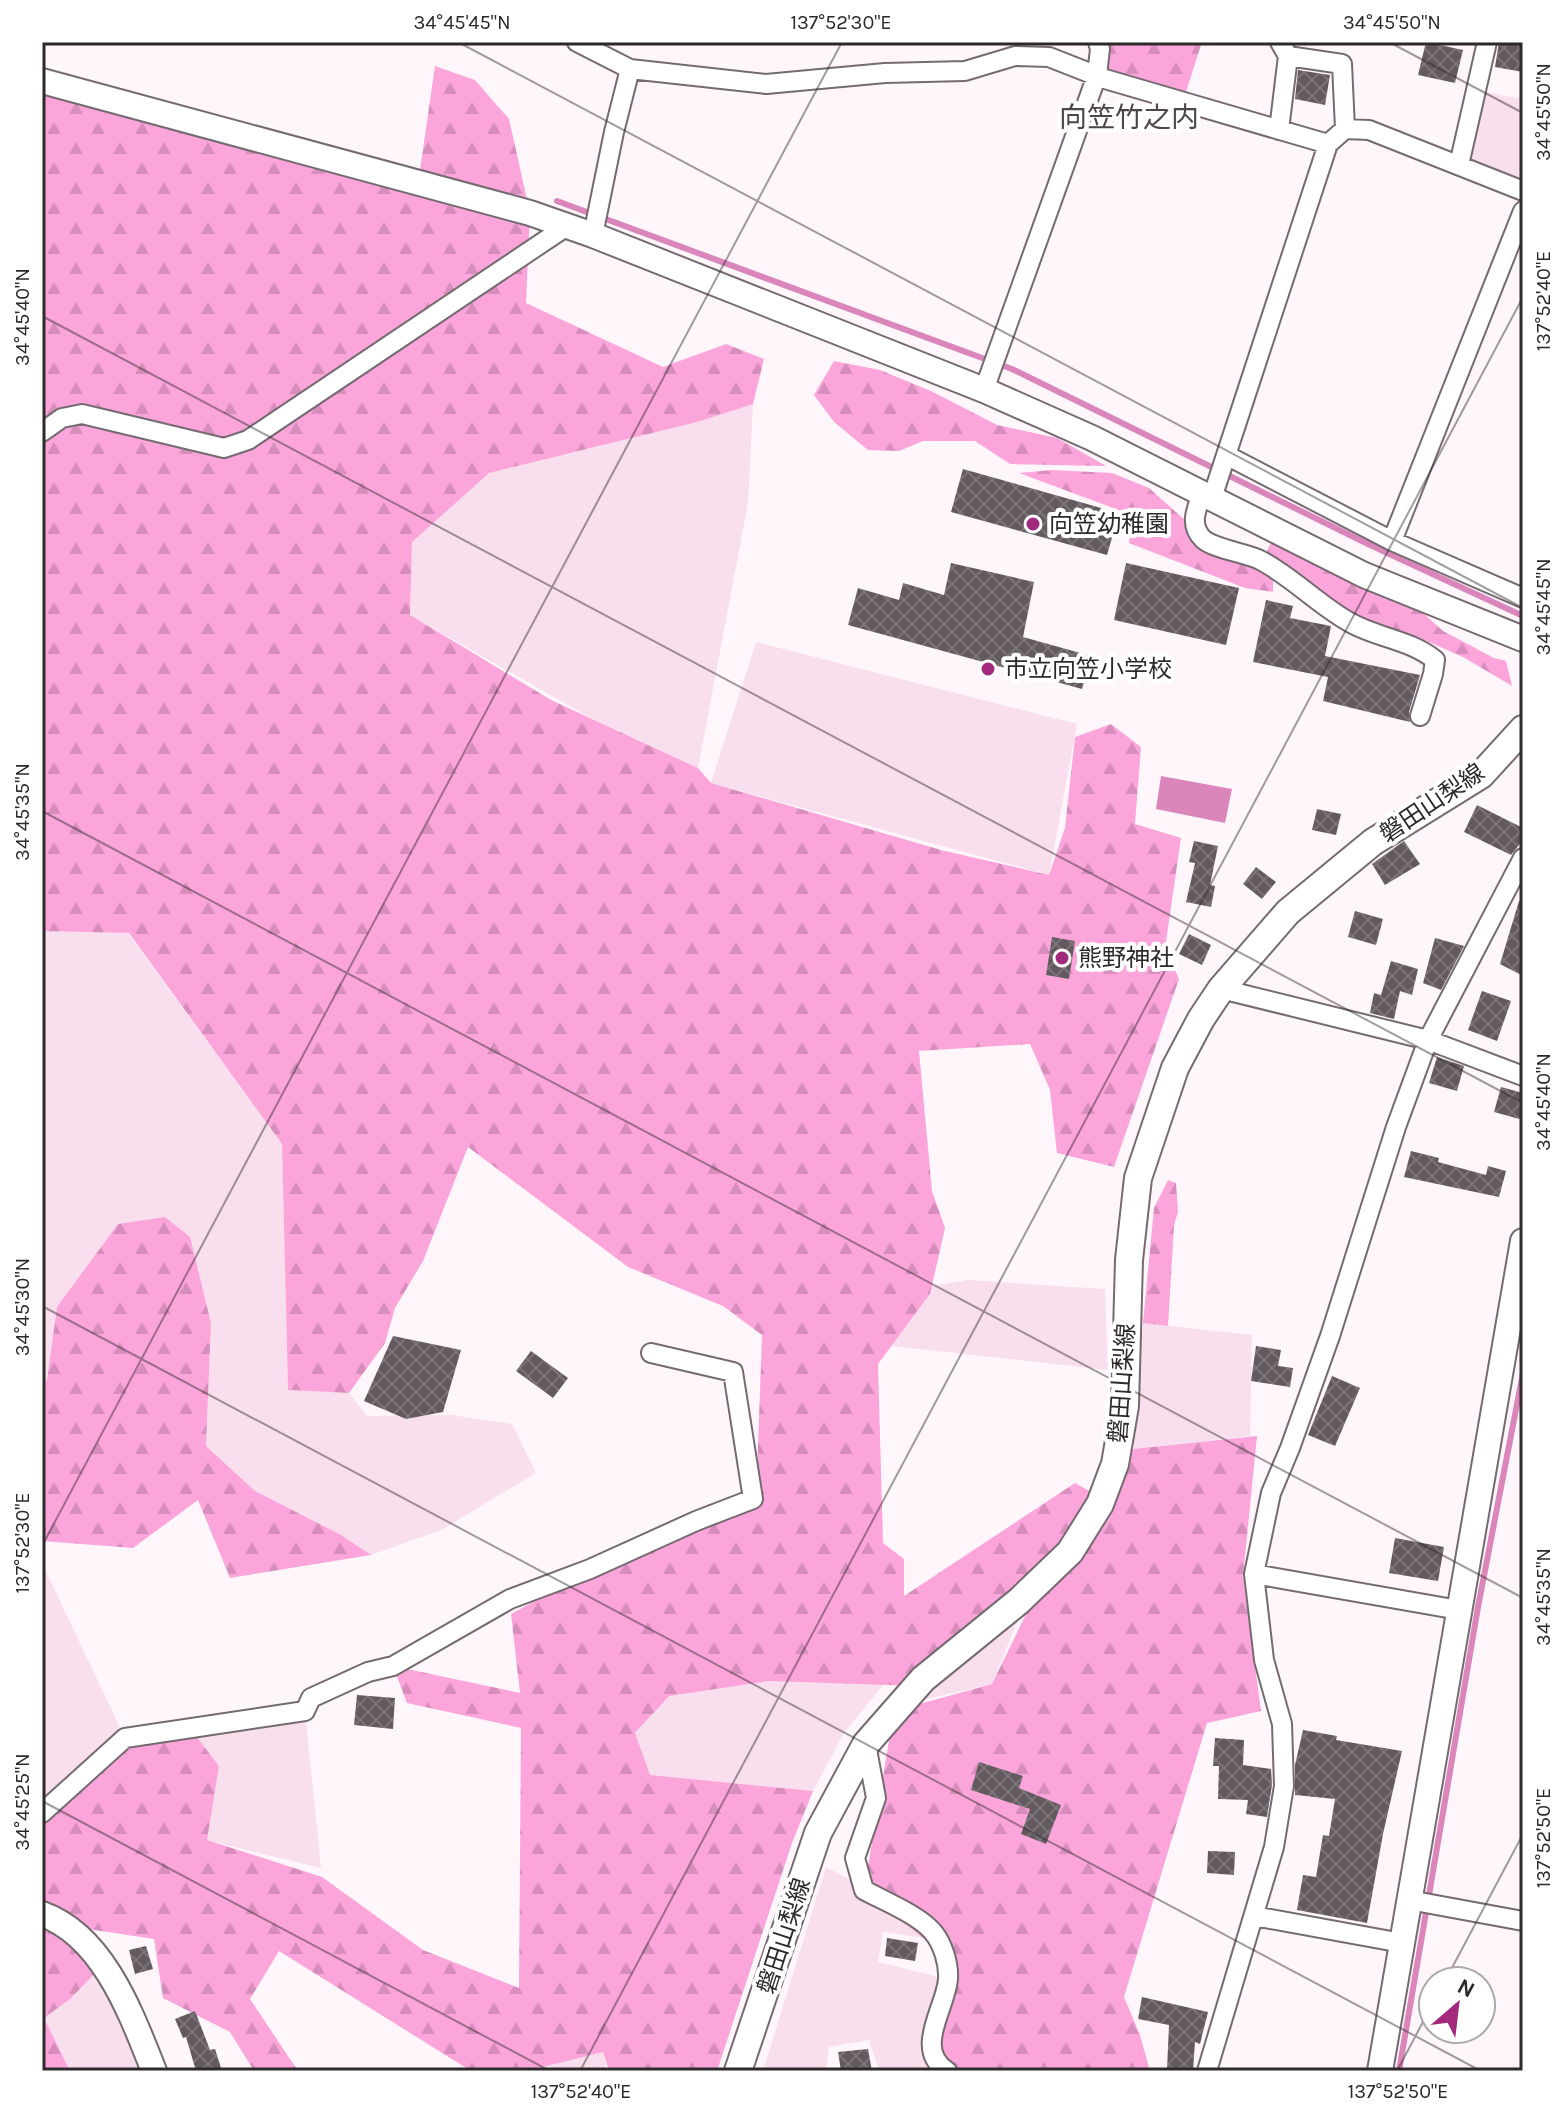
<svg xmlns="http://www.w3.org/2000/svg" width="1565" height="2113" font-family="Karla,'Noto Sans JP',sans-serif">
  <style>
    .green { fill: #f9deed }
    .forest { fill: url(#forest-firs) }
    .water { fill: #da86ba }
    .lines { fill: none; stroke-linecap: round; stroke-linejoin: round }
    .stream { stroke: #da86ba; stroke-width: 6 }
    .building { fill: url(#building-cross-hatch) }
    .minor-casing { stroke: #746b70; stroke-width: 22 }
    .tertiary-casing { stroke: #746b70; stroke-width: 28 }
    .secondary-casing { stroke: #746b70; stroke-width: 30 }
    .minor { stroke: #fff; stroke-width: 18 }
    .tertiary { stroke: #fff; stroke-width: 24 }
    .secondary { stroke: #fff; stroke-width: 26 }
    .ticks { fill: none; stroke: #2d292b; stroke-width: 2; stroke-opacity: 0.45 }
    .poi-dot { fill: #a3297f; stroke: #fff; stroke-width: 3 }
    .labels { text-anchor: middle; stroke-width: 8; stroke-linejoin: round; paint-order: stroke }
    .poi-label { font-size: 24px; fill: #2d292b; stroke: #fff; text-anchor: start }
    .street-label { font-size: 24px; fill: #2d292b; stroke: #fff }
    .quarter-label { font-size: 28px; fill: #4d454a; stroke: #fff }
    .neatline { fill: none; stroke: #2d292b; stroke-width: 3 }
    .ticks-label { font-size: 20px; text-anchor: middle; fill: #2d292b }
  </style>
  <defs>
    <pattern id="forest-firs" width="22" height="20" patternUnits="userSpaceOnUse" patternTransform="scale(2)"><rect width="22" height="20" fill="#fca5db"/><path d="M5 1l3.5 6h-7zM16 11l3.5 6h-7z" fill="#d88ebc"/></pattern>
    <pattern id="building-cross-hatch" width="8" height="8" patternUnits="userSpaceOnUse" patternTransform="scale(2)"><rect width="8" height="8" fill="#635a5f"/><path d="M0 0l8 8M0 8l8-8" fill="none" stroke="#7a7377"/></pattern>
  </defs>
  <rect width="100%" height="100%" fill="#fff6fb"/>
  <path class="green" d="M1476,90L1517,98L1523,94V181L1461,157Z
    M753,404L748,503L698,768L589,717L410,615L412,542L470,474L589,449Z
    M756,642L1077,724L1049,875L711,783Z
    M42,931L128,933L282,1144L288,1390L349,1393L367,1416L451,1415L512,1424L536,1473L441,1530L371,1555L255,1491L206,1446L211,1323L57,1307L47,1380L42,1384Z
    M968,1280L1105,1289L1108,1370L891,1346L930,1295L932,1286Z
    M1143,1323L1252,1335L1250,1436L1133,1449Z
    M42,1563L125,1738L42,1798Z
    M1030,1591L992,1684L900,1705Z
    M769,1681L884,1684L844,1733L813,1791L649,1775L635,1734L672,1690Z
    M305,1711L321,1868L206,1840L219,1766L190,1728Z
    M826,1867L863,1887L923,1938L883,1932L878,1962L942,1978L938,2071H879L869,2040L829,2047L826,2071H763Z
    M103,1965L154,2071H70L44,2018Z
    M603,2052L607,2071H509Z"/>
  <path class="forest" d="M1089,42H1202L1183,101L1098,67Z
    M435,66L475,80L509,119L530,213L526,303L663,367L726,344L764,359L753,404L697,422L489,473L412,542L410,615L551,700L698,768L711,783L941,850L1049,875L1065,828L1075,737L1111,724L1141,747L1135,824L1181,838L1165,948L1179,979L1114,1167L1057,1153L1050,1090L1030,1044L919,1051L932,1191L945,1228L930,1294L878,1364L883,1543L904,1559V1596L1075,1483L1100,1497L1133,1449L1257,1436L1243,1576L1261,1711L1207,1723L1124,1997L1140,2035L1150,2071H950L932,2044L945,1956L864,1890L894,1711L992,1684L1043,1579L917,1686L769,1681L669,1696L635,1733L650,1775L813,1791L792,1843L717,2071H609L603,2052L526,2071H471L279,1951L250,1999L298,2071H254L230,2032L163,1998L154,1939L88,1929L42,1914V1799L109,1752L190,1728L219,1766L207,1840L322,1877L423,1950L519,1988L521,1728L407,1703L393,1666L520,1693L511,1614L606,1562L753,1500L757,1474L762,1335L723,1306L628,1267L468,1147L423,1261L395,1308L385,1343L349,1393L288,1390L282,1144L129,933L42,931V81L418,184Z
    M834,361L880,370L933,392L997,425L1057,438L1106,466L1010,464L975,441H923L899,451L868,450L834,422L814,395Z
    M1052,470L1112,473L1149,488L1224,555L1273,577V592L1245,588L1129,543L1132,515L1019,473Z
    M1273,538L1394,587L1443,631L1494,658L1506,661L1512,686L1463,657L1420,638L1375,623L1325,599L1267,551Z
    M1168,1180L1176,1183L1178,1212L1174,1225L1168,1326L1143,1323L1154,1208Z
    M165,1217L190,1237L211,1323L206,1446L255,1491L341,1535L371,1555L230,1578L198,1500L133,1548L42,1541V1384L47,1380L57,1307L118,1224Z
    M42,1917L103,1965L70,1999L44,2018L70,2071H42Z"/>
  <path class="water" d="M1161,776L1232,789L1225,823L1156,809Z"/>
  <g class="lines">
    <path class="stream" d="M557,201L1012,369L1368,544L1523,616
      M1399,2071L1478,1607L1523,1373"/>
  </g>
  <path class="building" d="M1426,42L1463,50L1455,83L1418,75Z
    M1499,42H1523V72L1495,67Z
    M1298,70L1330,75L1325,105L1295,99Z
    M963,469L1119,513L1107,555L951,512Z
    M951,563L1034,582L1023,637L1091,656L1082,689L848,625L858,588L899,600L903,583L944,595Z
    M1126,563L1239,588L1226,645L1114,620Z
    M1266,600L1293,606L1290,618L1331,626L1325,656L1420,675L1409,712L1410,722L1323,701L1328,677L1253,662Z
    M1477,805L1523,828V840L1511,855L1464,832Z
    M1317,809L1341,814L1336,835L1312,830Z
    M1194,841L1218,846L1210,885L1215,886L1211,907L1186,902L1195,863L1189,862Z
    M1404,841L1420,864L1385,885L1372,864Z
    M1256,867L1276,882L1262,899L1243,884Z
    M1519,901L1523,902V976L1500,964Z
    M1355,911L1383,919L1376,945L1348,937Z
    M1189,934L1211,945L1202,965L1179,954Z
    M1052,937L1075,941L1069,979L1046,975Z
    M1435,938L1464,946L1441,990L1423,983Z
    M1391,961L1418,969L1412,995L1400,991L1394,1019L1370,1013L1374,993L1381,995Z
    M1482,991L1511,1001L1497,1041L1468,1030Z
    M1437,1057L1464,1066L1457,1091L1429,1083Z
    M1501,1087L1523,1093V1120L1494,1112Z
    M1411,1151L1439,1158L1438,1162L1486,1175L1488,1166L1506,1171L1499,1197L1404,1177Z
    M393,1336L461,1350L443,1412L406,1419L364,1401Z
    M1256,1346L1281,1350L1278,1366L1293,1368L1290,1387L1251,1381Z
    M531,1351L568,1378L553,1398L516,1371Z
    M1332,1376L1360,1388L1335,1446L1308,1435Z
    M1395,1538L1444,1547L1438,1581L1389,1573Z
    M357,1695L395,1698L393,1729L354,1725Z
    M1303,1730L1337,1736L1336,1740L1402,1751L1383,1834L1367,1923L1297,1910L1303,1875L1316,1877L1323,1835L1329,1836L1335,1799L1295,1795V1765Z
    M1215,1738L1244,1740L1243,1765L1271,1769L1272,1785L1267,1817L1246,1814L1248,1800L1218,1799L1219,1766H1213Z
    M979,1762L1023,1776L1019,1788L1061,1805L1046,1844L1021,1834L1030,1809L971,1790Z
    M1208,1851L1235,1852L1234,1875L1207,1873Z
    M887,1938L918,1943L915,1961L885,1956Z
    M146,1946L153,1969L135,1974L129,1950Z
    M1142,1997L1208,2012L1200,2044L1195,2042L1193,2071L1167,2070L1169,2025L1138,2019Z
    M195,2011L210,2050L215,2049L222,2071H196L186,2037L183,2038L175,2019Z
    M868,2049L872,2071H841L838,2052Z"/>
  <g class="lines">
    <defs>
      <path id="minor" d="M577,42L630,69L766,84L885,73L965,71L1015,56L1049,57L1105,79L1328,144
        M1288,56L1342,64L1345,129
        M1279,130L1288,56L1280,42
        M1459,165L1487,42
        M593,235L614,132L630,69
        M984,390L1097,75L1100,49L1098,42
        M42,432L62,418L82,414L224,448L248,440L567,226
        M1226,455L1392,541L1523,598
        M1202,494C1196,510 1189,525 1203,539C1214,549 1246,553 1260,560C1293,577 1318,605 1351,623C1378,638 1411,640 1435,660L1433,674L1420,716
        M1212,498L1328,144L1345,129L1369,130L1523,191
        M1392,541L1523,211
        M1221,989L1428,1040L1523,1076
        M1254,1574L1459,1610
        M866,1744L876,1798L855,1858L864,1890C884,1901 919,1915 933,1932C943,1944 949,1964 948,1979C946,2008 913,2049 947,2071
        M42,1813L125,1738L305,1711L311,1698L368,1672L393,1666L510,1599L590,1569L696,1521L753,1499L733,1372L651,1353
        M1409,1900L1523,1921
        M1254,1916L1402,1943
        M1207,2071L1274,1847L1284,1786L1282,1724L1264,1660L1254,1574L1271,1493L1290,1448L1330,1336L1396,1127L1428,1040L1523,858"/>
      <path id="tertiary" d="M42,81L530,213L593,235L984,390L1092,438L1364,575L1523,639
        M42,1914C104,1936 132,2016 154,2071
        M1380,2071L1523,1241"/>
      <path id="secondary" d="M738,2071L818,1833L866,1744L923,1679L1019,1601L1070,1552L1100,1504L1115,1464L1125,1406L1129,1260L1138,1178L1175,1068L1201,1019L1221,989L1288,912L1373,842L1481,775L1523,729"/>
    </defs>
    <use href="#minor" class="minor-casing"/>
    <use href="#tertiary" class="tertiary-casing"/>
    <use href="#secondary" class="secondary-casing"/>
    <use href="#minor" class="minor"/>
    <use href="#tertiary" class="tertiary"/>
    <use href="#secondary" class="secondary"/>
  </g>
  <path class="ticks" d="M458,42L1523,608M1389,42L1523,113M42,316L1523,1103M42,811L1523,1598M42,1306L1481,2071M42,1546L842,42M42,1801L550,2071M1445,1981L1523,1834M580,2071L1523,297M1397,2071L1433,2003"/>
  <g class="poi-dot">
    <circle cx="1033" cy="524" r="8"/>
    <circle cx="988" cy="669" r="8"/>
    <circle cx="1062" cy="958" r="8"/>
  </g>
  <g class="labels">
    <g class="poi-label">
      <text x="1049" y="532">向笠幼稚園</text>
      <text x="1004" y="677">市立向笠小学校</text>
      <text x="1078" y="966">熊野神社</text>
    </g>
    <g class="street-label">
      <text transform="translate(1432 803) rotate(-34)" y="8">磐田山梨線</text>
      <text transform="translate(1122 1383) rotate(-86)" y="8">磐田山梨線</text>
      <text transform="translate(784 1936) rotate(-72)" y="8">磐田山梨線</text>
    </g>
    <g class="quarter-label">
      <text x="1129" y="127">向笠竹之内</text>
    </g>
  </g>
  <rect width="1565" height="2113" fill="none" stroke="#ffffff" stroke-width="88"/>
  <g transform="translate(1457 2005) rotate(28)"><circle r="38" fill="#ffffff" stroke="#aba9aa" stroke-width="2"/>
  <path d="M0-6L14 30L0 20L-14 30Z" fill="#a3297f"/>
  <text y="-12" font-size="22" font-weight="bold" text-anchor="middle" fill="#2d292b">N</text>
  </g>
  <rect x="44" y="44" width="1477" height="2025" class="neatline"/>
  <g class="ticks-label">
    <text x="462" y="29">34°45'45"N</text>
    <text x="841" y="29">137°52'30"E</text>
    <text x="1392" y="29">34°45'50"N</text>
    <text transform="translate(1543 112) rotate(-90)" y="7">34°45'50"N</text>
    <text transform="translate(1543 301) rotate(-90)" y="7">137°52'40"E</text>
    <text transform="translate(22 317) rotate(-90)" y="7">34°45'40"N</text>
    <text transform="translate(1543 607) rotate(-90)" y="7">34°45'45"N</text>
    <text transform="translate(22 812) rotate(-90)" y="7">34°45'35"N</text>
    <text transform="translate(1543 1102) rotate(-90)" y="7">34°45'40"N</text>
    <text transform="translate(22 1307) rotate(-90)" y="7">34°45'30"N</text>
    <text transform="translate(22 1543) rotate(-90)" y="7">137°52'30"E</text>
    <text transform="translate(1543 1597) rotate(-90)" y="7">34°45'35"N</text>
    <text transform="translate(22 1802) rotate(-90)" y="7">34°45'25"N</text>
    <text transform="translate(1543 1838) rotate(-90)" y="7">137°52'50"E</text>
    <text x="581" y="2098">137°52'40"E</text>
    <text x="1398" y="2098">137°52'50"E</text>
  </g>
</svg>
